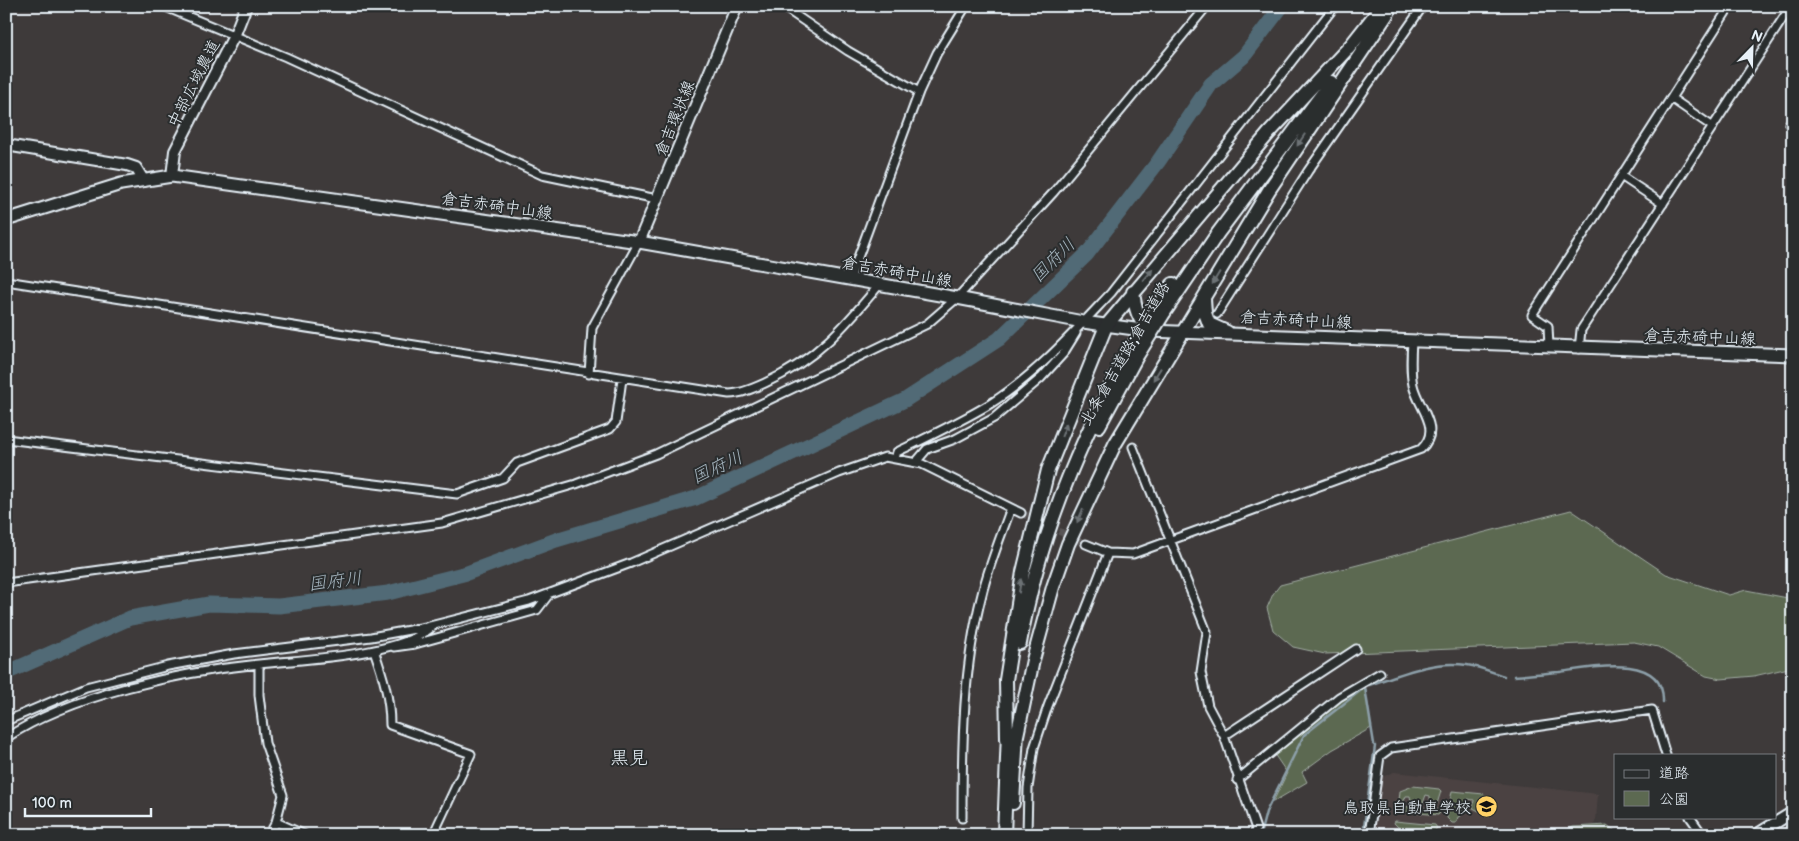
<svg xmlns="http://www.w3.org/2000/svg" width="1799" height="841" font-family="'Balsamiq Sans','Klee One',sans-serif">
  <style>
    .built { fill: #4c4343 }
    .green { fill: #5c6951; stroke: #a2ada4 }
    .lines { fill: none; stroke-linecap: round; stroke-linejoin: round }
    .stream { stroke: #8da0aa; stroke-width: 2.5 }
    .river { stroke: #516a76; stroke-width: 15 }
    .street-tunnel { stroke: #585556; stroke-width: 7; stroke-dasharray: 7 3.5; stroke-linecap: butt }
    .street-casing { stroke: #e8f1f8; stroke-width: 11 }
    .secondary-casing { stroke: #e8f1f8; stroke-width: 14 }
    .primary-casing { stroke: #e8f1f8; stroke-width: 15 }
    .highway-casing { stroke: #e8f1f8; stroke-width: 16 }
    .street { stroke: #2a2d2e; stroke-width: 7 }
    .secondary { stroke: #2a2d2e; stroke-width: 10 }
    .primary { stroke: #2a2d2e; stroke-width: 11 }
    .highway { stroke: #2a2d2e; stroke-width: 12 }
    .highway-bridge-casing { stroke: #e8f1f8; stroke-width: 16; stroke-linecap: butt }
    .highway-bridge { stroke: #2a2d2e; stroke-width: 12 }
    .oneway { fill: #6c7275 }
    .labels { text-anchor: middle; stroke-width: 4; stroke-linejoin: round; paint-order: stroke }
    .street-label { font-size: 16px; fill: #e8f1f8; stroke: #2a2d2e }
    .poi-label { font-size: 16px; fill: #e8f1f8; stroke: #2a2d2e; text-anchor: end }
    .water-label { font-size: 18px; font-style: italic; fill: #a4b4be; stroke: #2a2d2e }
    .quarter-label { font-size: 19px; fill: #e8f1f8; stroke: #2a2d2e }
  </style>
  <rect width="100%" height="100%" fill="#3e3a3a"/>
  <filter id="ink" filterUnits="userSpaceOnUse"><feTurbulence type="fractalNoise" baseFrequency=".02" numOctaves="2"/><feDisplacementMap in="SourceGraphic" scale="10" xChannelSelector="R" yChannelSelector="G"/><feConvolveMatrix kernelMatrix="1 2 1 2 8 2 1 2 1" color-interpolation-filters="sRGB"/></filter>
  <g filter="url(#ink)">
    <path class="built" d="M1394,772L1598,794L1596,819L1594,825L1572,826L1556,835H1373L1379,781L1382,777Z"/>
    <path class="green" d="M1571,510L1666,574L1729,595L1746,590L1793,599V667L1754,676L1721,679L1706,676L1658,647L1634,642L1325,654L1293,647L1273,630L1267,608L1273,594L1280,585Z
      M1365,683L1371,728L1332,750L1302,772L1307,782L1273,802L1287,773L1274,754L1322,713Z
      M1413,786L1439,789L1441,791L1437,804L1430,803V796L1426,795L1423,803L1411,801L1410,796H1406L1404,801H1399L1400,791Z
      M1452,791L1484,794L1492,801L1491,809L1479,811L1473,808L1474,800L1468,799L1460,817H1458L1456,823H1452L1447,818Z
      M1397,806L1436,809L1440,813L1438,815L1399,811L1397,810Z
      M1395,821L1435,825L1437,828L1434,832L1399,828L1394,823Z
      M1607,825L1621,835H1558L1573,827Z"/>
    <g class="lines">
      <path class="stream" d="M1514,676C1529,675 1544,673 1560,672C1589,668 1665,651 1663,702
        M1369,685C1401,674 1433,660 1467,665C1480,667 1492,672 1504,676
        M1365,688L1374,744
        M1364,827L1375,746
        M1260,835L1266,812L1304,735L1365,687"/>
      <path class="river" d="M6,673L130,618L209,604L279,606L388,593L467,573L556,540L696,498L905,400L999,339L1087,254L1158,162L1211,84L1244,56L1282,6"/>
      <path class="street-tunnel" d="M1021,513L1086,544"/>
      <defs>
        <path id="street" d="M163,6L286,57L542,175L657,199
          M782,6L848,51L919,92
          M1671,98L1713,127
          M1793,118L1789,124L1793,127
          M1621,176L1663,204
          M850,279L919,92L937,53L966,6
          M6,281L729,394C741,394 754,388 765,383C816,360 845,326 880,284
          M1217,314L1308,171L1423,6
          M1549,347L1548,326L1532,315L1730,6
          M1579,349L1581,330L1791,6
          M589,374L592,328L639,242
          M6,439L457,494L503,478L517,463L610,429L616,422L622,379
          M1133,447L1207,632L1201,672L1208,706L1224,736L1256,829L1254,835
          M895,458L897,452C928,437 960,422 990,404C1036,375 1074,332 1111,293L1335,6
          M916,462L927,449L955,439L994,418L1041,378L1063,354L1076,333
          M1086,544L1108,553L1133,554L1421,449C1443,428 1418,408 1413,385C1410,371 1411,356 1412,341
          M6,583L442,523L576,484L656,454L927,324L957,298L1053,193L1207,6
          M394,647L415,644L537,610L550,593
          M378,650H374C383,676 390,698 390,725L471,754L433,835
          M259,664V695L265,743L283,795L276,822L269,835
          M6,721L86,687L168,666L234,654L371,637L426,627L529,601L631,563L839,473L885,457L922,464L1021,513
          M1224,736L1356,649
          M6,738C72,694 181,672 259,664C303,659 396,656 431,628
          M1237,780L1339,697L1380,673
          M1690,817L1703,835
          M962,818C962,743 963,667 982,594C989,565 1001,536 1011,508
          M276,822L305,835
          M1027,835L1028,788L1034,748L1048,706L1108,553
          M1369,835L1380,756L1391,748L1652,710L1666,755"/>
        <path id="secondary" d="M6,145L127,165L136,168L144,181
          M172,176L175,151L235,34L246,6
          M639,242L737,6
          M1756,835L1793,812"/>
        <path id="primary" d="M6,220L121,184L172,176L639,242L957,298L1083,322L1149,331L1793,355"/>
        <path id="highway" d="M1348,49L1382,6
          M1133,292C1135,308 1138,319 1149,331
          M1204,299L1205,313L1209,324L1227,332
          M1156,309L1173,284
          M1164,313L1218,233L1331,82
          M1099,426L1137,356
          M1020,643C1038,540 1078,443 1129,352
          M1007,739L1006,680L1023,572L1048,470L1106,326L1269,133L1353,43
          M1016,740L1033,660L1053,587L1068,544L1115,444L1269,190L1388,13
          M1013,803L1017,733
          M1004,835L1008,732"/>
      </defs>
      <use href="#street" class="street-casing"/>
      <use href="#secondary" class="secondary-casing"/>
      <use href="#primary" class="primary-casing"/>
      <use href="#highway" class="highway-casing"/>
      <use href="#street" class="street"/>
      <use href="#secondary" class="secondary"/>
      <use href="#primary" class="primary"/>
      <use href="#highway" class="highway"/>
      <defs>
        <path id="highway-bridge" d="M1129,352L1156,309
          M1137,356L1164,313"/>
      </defs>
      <use href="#highway-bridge" class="highway-bridge-casing"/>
      <use href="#highway-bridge" class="highway-bridge"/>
    </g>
    <defs><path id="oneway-solid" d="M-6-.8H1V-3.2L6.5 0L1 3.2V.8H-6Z" transform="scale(1.25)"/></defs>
    <g class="oneway">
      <use href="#oneway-solid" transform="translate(1301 140) rotate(123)"/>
      <use href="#oneway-solid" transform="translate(1148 275) rotate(-50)"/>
      <use href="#oneway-solid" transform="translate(1216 278) rotate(121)"/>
      <use href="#oneway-solid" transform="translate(1157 374) rotate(122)"/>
      <use href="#oneway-solid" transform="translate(1064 430) rotate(-69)"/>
      <use href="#oneway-solid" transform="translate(1080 516) rotate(114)"/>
      <use href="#oneway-solid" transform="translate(1020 586) rotate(-81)"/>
    </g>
  </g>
  <defs>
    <symbol id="school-disc" viewBox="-11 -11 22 22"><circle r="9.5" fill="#ffd166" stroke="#2a2d2e"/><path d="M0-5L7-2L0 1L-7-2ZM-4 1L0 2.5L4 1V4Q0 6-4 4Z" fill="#111"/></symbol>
  </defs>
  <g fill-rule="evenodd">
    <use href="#school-disc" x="1474" y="794" width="25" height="25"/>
  </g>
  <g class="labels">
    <g class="street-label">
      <text transform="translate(193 83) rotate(-63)" y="6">中部広域農道</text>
      <text transform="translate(674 118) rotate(-68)" y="6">倉吉環状線</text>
      <text transform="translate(497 205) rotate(8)" y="6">倉吉赤碕中山線</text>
      <text transform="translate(897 271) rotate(10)" y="6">倉吉赤碕中山線</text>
      <text transform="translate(1296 319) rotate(3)" y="6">倉吉赤碕中山線</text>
      <text transform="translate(1700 336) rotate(2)" y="6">倉吉赤碕中山線</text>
      <text transform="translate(1124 353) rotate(-60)" y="6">北条倉吉道路;倉吉道路</text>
    </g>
    <g class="poi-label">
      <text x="1471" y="813">鳥取県自動車学校</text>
    </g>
    <g class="water-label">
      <text transform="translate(1053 260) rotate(-45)" y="6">国府川</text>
      <text transform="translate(717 467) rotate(-25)" y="6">国府川</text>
      <text transform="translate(335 581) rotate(-7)" y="6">国府川</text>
    </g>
    <g class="quarter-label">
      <text x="629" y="764">黒見</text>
    </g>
  </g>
  <rect width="1799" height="841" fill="none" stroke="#2a2d2e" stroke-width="25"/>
  <rect x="12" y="12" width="1774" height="816" fill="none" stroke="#e8f1f8" stroke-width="2" filter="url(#ink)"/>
  <rect x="1614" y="754" width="162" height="65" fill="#2a2d2e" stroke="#767b7f"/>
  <rect x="1624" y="770" width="25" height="8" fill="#2a2d2e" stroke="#767b7f"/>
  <text x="1659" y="778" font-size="15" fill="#e8f1f8">道路</text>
  <rect x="1624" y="791" width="25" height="15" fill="#5c6951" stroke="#767b7f"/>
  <text x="1659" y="804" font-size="15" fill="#e8f1f8">公園</text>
  <g transform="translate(1752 48) rotate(23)" stroke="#2a2d2e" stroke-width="4" paint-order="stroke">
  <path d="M0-4L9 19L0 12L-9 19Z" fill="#e8f1f8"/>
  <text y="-8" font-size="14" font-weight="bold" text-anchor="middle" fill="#e8f1f8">N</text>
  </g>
  <path d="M25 808v8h126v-8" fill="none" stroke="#e8f1f8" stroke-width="2.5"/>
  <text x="32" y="808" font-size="15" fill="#e8f1f8" stroke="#2a2d2e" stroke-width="4" paint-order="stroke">100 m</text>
</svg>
